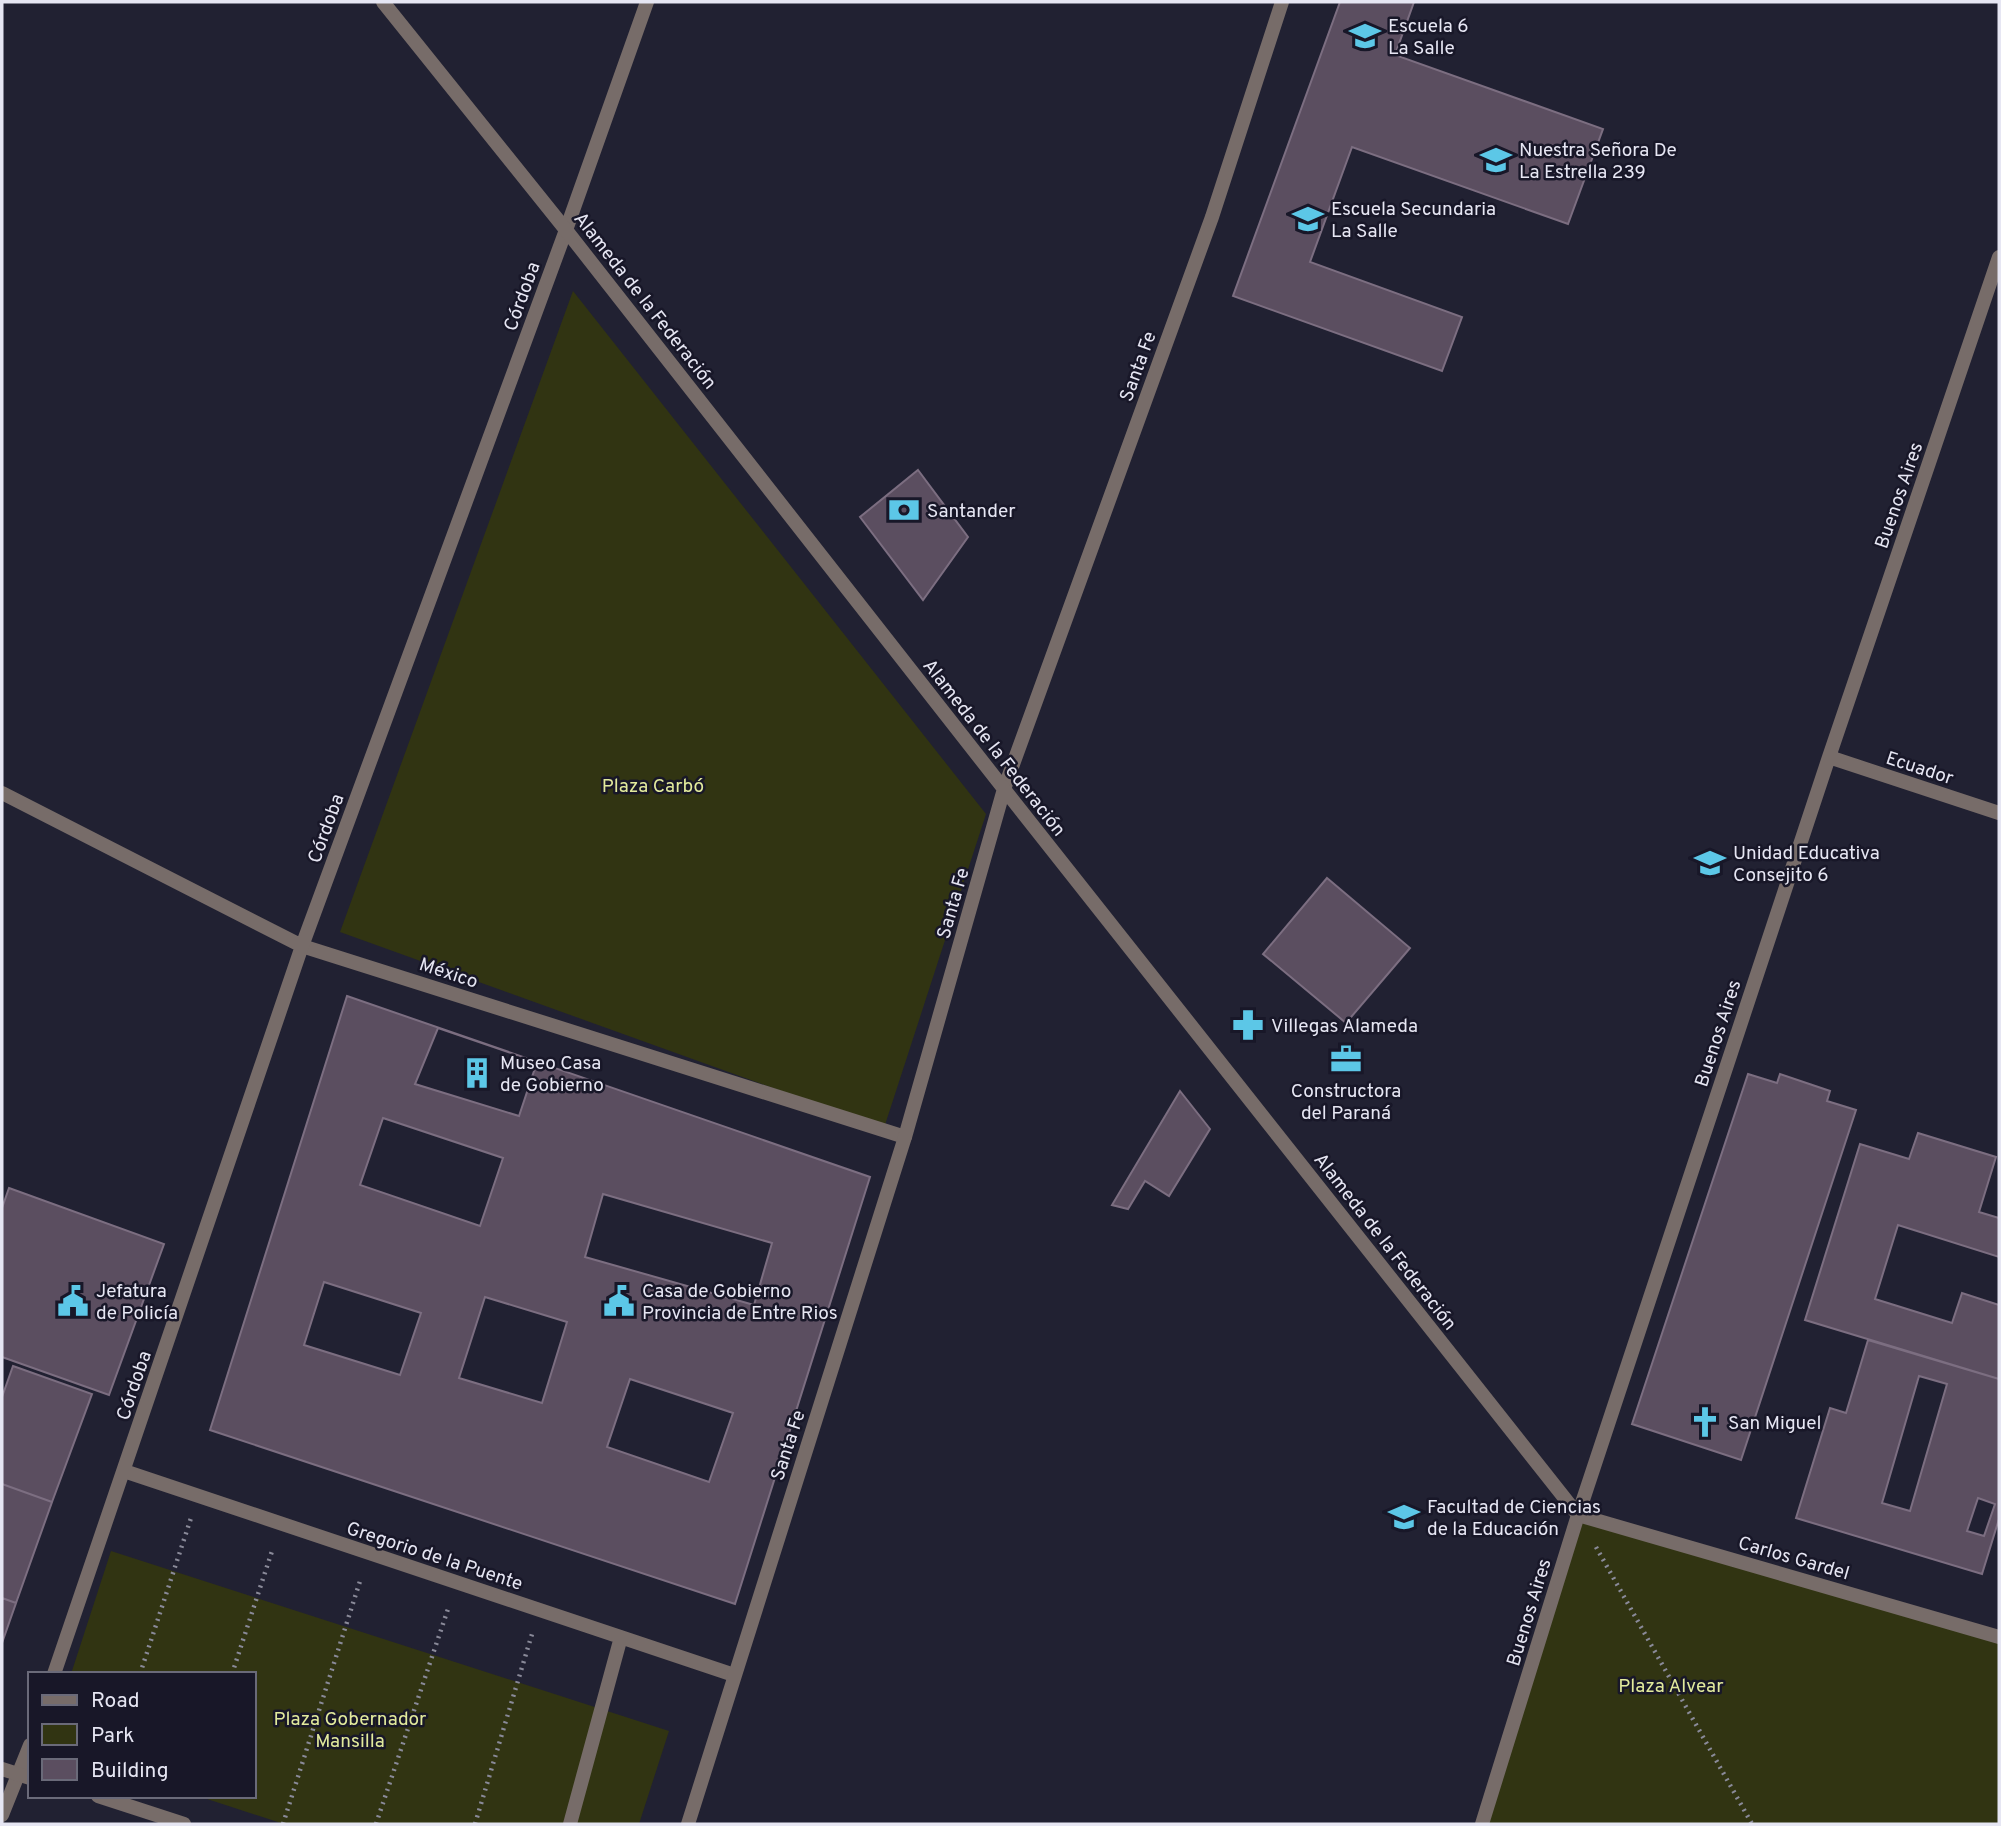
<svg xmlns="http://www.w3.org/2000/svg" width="2001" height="1826" font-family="Overpass,sans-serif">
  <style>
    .green { fill: #313412 }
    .building { fill: #5b4e60; stroke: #7c6e81; stroke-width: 2; fill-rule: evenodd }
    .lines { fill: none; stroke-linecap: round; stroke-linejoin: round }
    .path { stroke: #8a8a99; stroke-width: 4.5; stroke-dasharray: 2 5; stroke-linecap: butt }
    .pedestrian { stroke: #776c69; stroke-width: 14 }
    .minor { stroke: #776c69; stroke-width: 14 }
    .tertiary { stroke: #776c69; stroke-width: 14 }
    .labels { text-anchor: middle; stroke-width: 5; stroke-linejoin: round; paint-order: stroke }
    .poi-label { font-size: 19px; fill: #e6e6f3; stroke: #181728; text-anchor: start }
    .street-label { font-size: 19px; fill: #e6e6f3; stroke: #181728 }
    .park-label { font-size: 19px; fill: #e2ea9c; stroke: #181728 }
  </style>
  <rect width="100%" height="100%" fill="#212132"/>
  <path class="green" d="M573,291L986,814L884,1128L340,932Z
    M1578,1515L1999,1637V1824H1482Z
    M111,1551L669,1731L639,1824H284L198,1796H254V1674H71Z"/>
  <path class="building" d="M1340,2H1414L1395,55L1603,129L1568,224L1352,147L1310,262L1462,317L1442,371L1233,296Z
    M918,470L968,537L923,600L860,517Z
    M1327,878L1410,948L1346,1023L1263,954Z
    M347,996L870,1177L735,1604L210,1430ZM383,1118L503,1158L480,1226L360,1185ZM603,1194L772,1243L754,1305L585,1257ZM324,1282L421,1313L400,1375L304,1345ZM485,1297L567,1322L542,1403L459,1378ZM630,1379L733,1413L709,1482L607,1447Z
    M438,1028L537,1062L519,1116L415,1084Z
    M1748,1074L1777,1083L1780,1074L1830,1091L1827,1101L1856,1110L1741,1460L1632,1424Z
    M1180,1091L1210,1129L1169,1196L1145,1181L1128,1209L1112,1205Z
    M1918,1133L1996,1157L1979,1212L1999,1218V1257L1898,1225L1875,1299L1952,1323L1962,1293L1999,1305V1379L1805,1320L1860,1144L1909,1159Z
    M9,1188L164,1244L109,1395L2,1357V1208Z
    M1868,1340L1999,1379V1519L1982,1574L1796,1518L1830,1408L1846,1413ZM1919,1376L1947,1384L1910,1511L1882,1503ZM1978,1498L1995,1504L1984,1536L1967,1531Z
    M13,1366L92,1394L52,1502L2,1484V1397Z
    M2,1484L52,1502L16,1603L2,1598Z
    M2,1598L16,1603L2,1643Z"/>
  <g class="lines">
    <path class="path" d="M1596,1547L1752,1824
      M140,1674L191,1518
      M232,1674L273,1548
      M283,1824L361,1578
      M376,1824L449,1606
      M475,1824L532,1634"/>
    <path class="pedestrian" d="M302,946L905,1137"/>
    <path class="minor" d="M1999,257L1829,757L1578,1515L1999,1637
      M1829,757L1999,813
      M1004,789L1212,217L1282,2
      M2,793L302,946
      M124,1471L734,1675
      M54,1674L302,946L566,230L647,2
      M2,1815L30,1745
      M570,1824L621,1637"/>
    <path class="tertiary" d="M383,2L566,230L1004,789L1578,1515L1482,1824
      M2,1769L30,1778
      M98,1796L184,1824
      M688,1824L905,1137L1004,789"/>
  </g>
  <defs>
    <symbol id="school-bare" viewBox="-9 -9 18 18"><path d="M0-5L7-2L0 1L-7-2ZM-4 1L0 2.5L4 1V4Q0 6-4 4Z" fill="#5cc7e7" stroke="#181728" stroke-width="2.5" paint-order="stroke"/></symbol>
    <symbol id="bank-bare" viewBox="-9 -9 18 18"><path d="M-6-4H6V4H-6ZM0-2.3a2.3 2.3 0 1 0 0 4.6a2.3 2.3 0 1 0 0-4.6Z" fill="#5cc7e7" stroke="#181728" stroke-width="2.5" paint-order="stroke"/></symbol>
    <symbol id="pharmacy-bare" viewBox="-9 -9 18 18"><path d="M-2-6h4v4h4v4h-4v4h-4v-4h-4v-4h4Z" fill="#5cc7e7" stroke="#181728" stroke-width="2.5" paint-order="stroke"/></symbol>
    <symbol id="office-bare" viewBox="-9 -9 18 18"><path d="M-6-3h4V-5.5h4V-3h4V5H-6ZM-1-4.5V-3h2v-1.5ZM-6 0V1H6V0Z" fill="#5cc7e7" stroke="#181728" stroke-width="2.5" paint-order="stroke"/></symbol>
    <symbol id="building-bare" viewBox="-9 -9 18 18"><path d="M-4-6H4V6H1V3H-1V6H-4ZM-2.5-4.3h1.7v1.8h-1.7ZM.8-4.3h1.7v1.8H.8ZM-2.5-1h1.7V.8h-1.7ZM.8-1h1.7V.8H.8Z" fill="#5cc7e7" stroke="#181728" stroke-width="2.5" paint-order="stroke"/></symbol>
    <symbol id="civic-bare" viewBox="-9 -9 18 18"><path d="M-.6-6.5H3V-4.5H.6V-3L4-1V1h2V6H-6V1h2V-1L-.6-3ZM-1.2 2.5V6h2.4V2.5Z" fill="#5cc7e7" stroke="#181728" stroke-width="2.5" paint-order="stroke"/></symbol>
    <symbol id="church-bare" viewBox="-9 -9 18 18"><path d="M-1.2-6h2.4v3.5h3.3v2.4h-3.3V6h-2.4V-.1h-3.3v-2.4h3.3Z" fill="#5cc7e7" stroke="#181728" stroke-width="2.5" paint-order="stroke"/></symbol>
    <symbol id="university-bare" viewBox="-9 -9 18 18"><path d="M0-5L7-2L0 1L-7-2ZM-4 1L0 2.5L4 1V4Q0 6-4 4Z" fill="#5cc7e7" stroke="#181728" stroke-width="2.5" paint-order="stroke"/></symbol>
  </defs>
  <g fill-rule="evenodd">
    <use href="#school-bare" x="1343" y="14" width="44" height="44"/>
    <use href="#school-bare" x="1474" y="138" width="44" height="44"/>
    <use href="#school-bare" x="1286" y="197" width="44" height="44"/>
    <use href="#bank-bare" x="882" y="488" width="44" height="44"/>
    <use href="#school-bare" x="1688" y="841" width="44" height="44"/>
    <use href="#pharmacy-bare" x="1226" y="1003" width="44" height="44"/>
    <use href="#office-bare" x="1324" y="1037" width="44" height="44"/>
    <use href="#building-bare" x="455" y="1051" width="44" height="44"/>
    <use href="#civic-bare" x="51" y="1279" width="44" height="44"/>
    <use href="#civic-bare" x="597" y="1279" width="44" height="44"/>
    <use href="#church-bare" x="1683" y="1400" width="44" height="44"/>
    <use href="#university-bare" x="1382" y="1495" width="44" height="44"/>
  </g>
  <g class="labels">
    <g class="poi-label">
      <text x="1388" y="32">Escuela 6<tspan x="1388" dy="22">La Salle</tspan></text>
      <text x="1519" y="156">Nuestra Señora De<tspan x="1519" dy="22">La Estrella 239</tspan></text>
      <text x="1331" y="215">Escuela Secundaria<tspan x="1331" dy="22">La Salle</tspan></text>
      <text x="927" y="517">Santander</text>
      <text x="1733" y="859">Unidad Educativa<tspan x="1733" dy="22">Consejito 6</tspan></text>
      <text x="1271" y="1032">Villegas Alameda</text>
      <text x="500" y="1069">Museo Casa<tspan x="500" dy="22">de Gobierno</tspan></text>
      <text x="1346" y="1097" text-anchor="middle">Constructora<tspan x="1346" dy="22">del Paraná</tspan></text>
      <text x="96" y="1297">Jefatura<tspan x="96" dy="22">de Policía</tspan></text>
      <text x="642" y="1297">Casa de Gobierno<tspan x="642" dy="22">Provincia de Entre Rios</tspan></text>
      <text x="1728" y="1429">San Miguel</text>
      <text x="1427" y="1513">Facultad de Ciencias<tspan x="1427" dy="22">de la Educación</tspan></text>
    </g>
    <g class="street-label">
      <text transform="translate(521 296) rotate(-70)" y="7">Córdoba</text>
      <text transform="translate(646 300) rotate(52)" y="7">Alameda de la Federación</text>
      <text transform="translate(1137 366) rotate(-70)" y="7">Santa Fe</text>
      <text transform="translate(1898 495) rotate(-71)" y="7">Buenos Aires</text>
      <text transform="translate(995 747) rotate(52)" y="7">Alameda de la Federación</text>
      <text transform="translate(1920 767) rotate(18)" y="7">Ecuador</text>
      <text transform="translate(325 828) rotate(-70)" y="7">Córdoba</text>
      <text transform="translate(952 903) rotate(-74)" y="7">Santa Fe</text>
      <text transform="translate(449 972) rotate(18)" y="7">México</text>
      <text transform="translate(1717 1033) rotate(-72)" y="7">Buenos Aires</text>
      <text transform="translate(1386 1241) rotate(52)" y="7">Alameda de la Federación</text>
      <text transform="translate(133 1385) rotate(-71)" y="7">Córdoba</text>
      <text transform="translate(787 1445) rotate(-72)" y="7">Santa Fe</text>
      <text transform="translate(435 1555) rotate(18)" y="7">Gregorio de la Puente</text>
      <text transform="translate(1794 1557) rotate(16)" y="7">Carlos Gardel</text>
      <text transform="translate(1528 1612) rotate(-73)" y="7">Buenos Aires</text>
    </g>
    <g class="park-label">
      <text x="653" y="792">Plaza Carbó</text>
      <text x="1671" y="1692">Plaza Alvear</text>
      <text x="350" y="1725">Plaza Gobernador<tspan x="350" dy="22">Mansilla</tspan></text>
    </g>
  </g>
  <rect width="2001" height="1826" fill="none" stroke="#e6e6f3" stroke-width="7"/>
  <rect x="28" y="1672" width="228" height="126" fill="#181728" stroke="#6a6a79" stroke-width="2"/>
  <rect x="42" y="1695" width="35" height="10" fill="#776c69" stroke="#6a6a79" stroke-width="2"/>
  <text x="91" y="1707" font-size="21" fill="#e6e6f3">Road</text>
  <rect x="42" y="1724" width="35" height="21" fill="#313412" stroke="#6a6a79" stroke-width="2"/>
  <text x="91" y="1742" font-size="21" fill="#e6e6f3">Park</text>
  <rect x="42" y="1759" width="35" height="21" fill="#5b4e60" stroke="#6a6a79" stroke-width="2"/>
  <text x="91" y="1777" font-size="21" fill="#e6e6f3">Building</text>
</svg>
